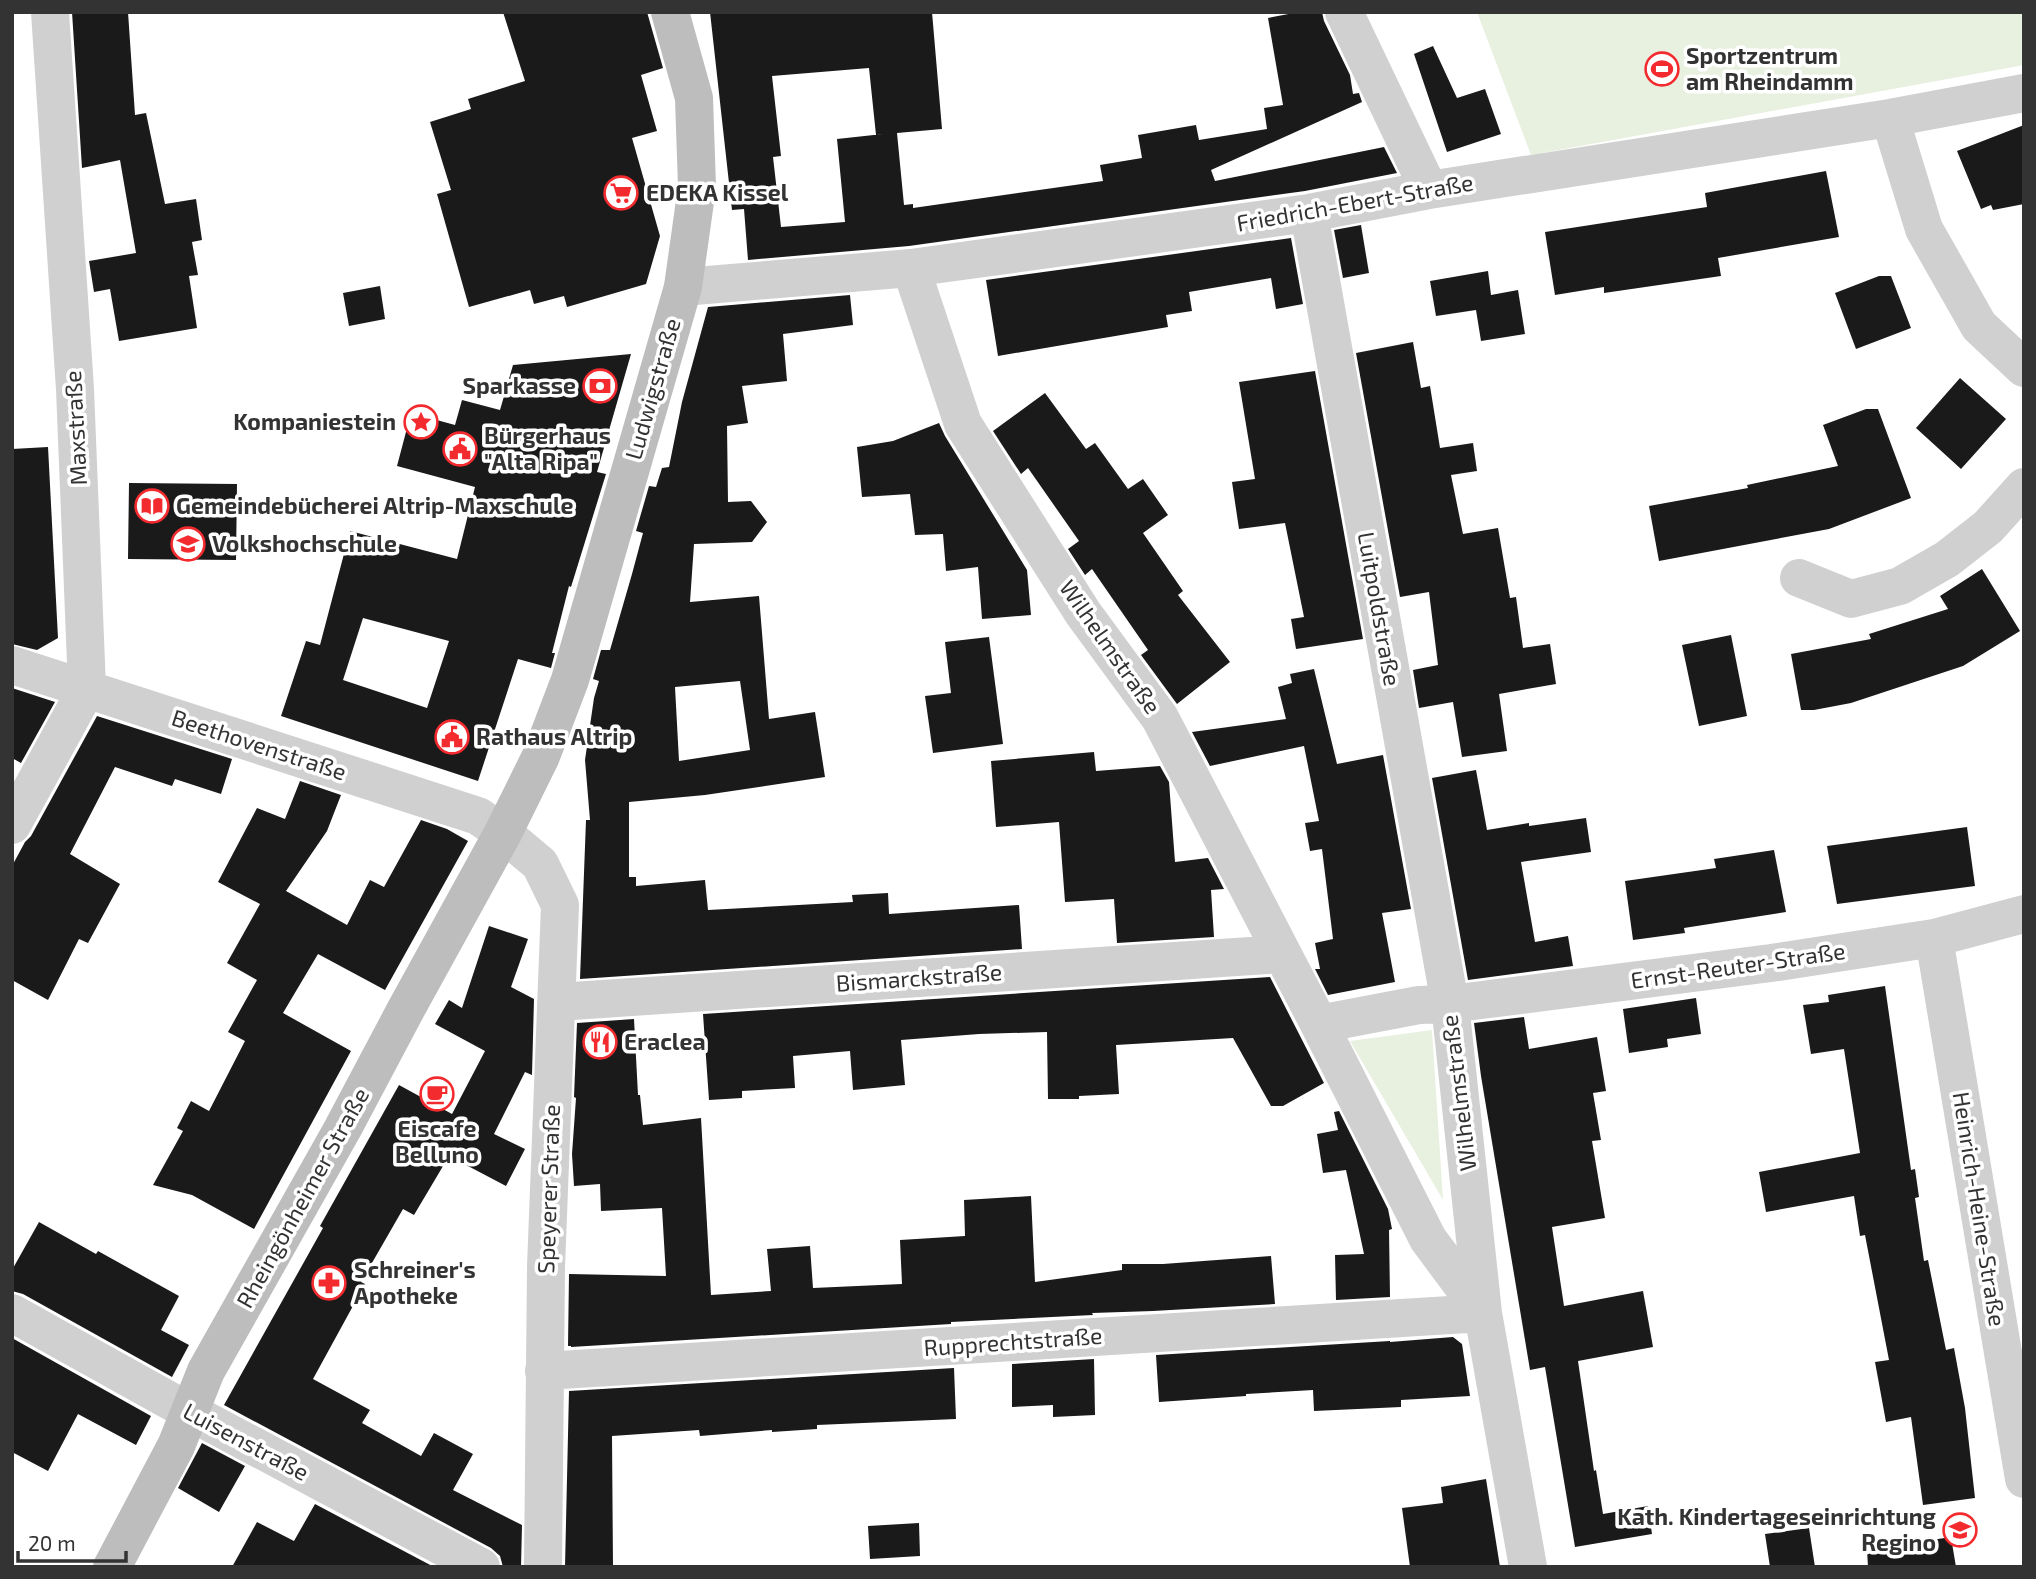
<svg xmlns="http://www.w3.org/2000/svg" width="2036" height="1579" font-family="'Exo 2',sans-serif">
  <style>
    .green { fill: #e8f0e0 }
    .building { fill: #1a1a1a; fill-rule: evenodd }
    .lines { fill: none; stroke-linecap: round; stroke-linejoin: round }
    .street { stroke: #d0d0d0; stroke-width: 38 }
    .secondary { stroke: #bdbdbd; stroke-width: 38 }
    .labels { text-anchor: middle; stroke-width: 7; stroke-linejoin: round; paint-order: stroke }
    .poi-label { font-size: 23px; font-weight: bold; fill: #333; stroke: #fff; text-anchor: start }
    .street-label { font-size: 23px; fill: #333; stroke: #fff }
  </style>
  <rect width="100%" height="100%" fill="#fff"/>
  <path class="green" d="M1477,12H2024V65L1531,155Z
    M1432,1030L1443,1200L1350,1041Z"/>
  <path class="building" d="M72,12H128L135,115L146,113L165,204L196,199L202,240L192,242L198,275L189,276L197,328L119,341L110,289L94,292L89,261L136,253L120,160L82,168Z
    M503,12H647L663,68L641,75L657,131L632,138L660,236L646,284L567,307L564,296L534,304L530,290L469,307L437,194L451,190L430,122L471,109L468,99L525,81Z
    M710,12H932L942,129L897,133L904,205L913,204V208L1103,181L1100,165L1142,158L1138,135L1196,125L1199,140L1267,129L1264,108L1283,105L1268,18L1299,12H1322L1324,21L1350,75L1353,94L1359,93L1362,102L1211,170L1215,181L1384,147L1397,173L1305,191L909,246L748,260L744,209L732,210ZM869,68L876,135L883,134L837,139L845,222L781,227L773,157L781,156L772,76Z
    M1433,46L1457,98L1485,89L1501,134L1447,152L1414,54Z
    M2024,125V204L1993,210L1991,205L1981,209L1957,151Z
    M1826,171L1839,237L1718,258L1721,276L1604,293V287L1555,295L1545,232L1707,207L1705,193Z
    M1361,225L1369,273L1343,278L1334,230Z
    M1291,238L1303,304L1276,309L1271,278L1189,292L1192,311L1166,315L1168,327L998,356L986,280Z
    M1488,271L1491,295L1518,290L1525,334L1481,341L1476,310L1436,316L1430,281Z
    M1879,276H1891L1911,328L1856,349L1835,293Z
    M380,286L385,319L349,326L343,293Z
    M850,295L853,325L783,334L787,381L742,386L748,423L727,426L728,502L751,501L767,522L752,542L694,544L690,602L759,596L769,719L815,712L825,777L705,795L629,802V877H636V886L705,880L708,910L853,902L852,895L888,893L889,914L1019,905L1022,949L580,979L586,820H590L585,760L594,698L599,681L593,679L601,650H610L632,574L643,533L636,531L649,486L656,487L662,468L669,467L682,402L708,307ZM740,681L750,750L679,761L675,687Z
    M1413,342L1421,388L1430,386L1440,448L1473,443L1477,471L1451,475L1463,534L1498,528L1510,598L1516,597L1523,648L1550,644L1556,684L1499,694L1507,751L1462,757L1453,702L1419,708L1413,670L1438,665L1429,592L1400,597L1356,353Z
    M631,354L597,472L606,474L571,587L569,586L552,653H555L551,668L518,659L478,781L281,716L306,641L320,645L350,531L457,559L475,487L397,466L411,413L455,425L462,400L500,410L513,365ZM363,618L449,641L427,708L343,680Z
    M1315,371L1363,639L1296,649L1291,619L1304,617L1285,523L1239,529L1232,482L1255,479L1239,382Z
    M1960,378L2006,419L1961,469L1916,428Z
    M1045,393L1086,449L1095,443L1128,489L1143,479L1168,515L1143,533L1183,591L1178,595L1230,662L1177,704L1141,655L1148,650L1092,569L1085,575L1068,549L1079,541L1028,468L1021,474L993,431Z
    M1866,409H1878L1911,498L1829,529L1659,561L1649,506L1748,488L1747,485L1838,466L1823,425Z
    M939,423L945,436L1027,570L1031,615L982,619L978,567L946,571L943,534L915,535L910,494L862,497L857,447L893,441Z
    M48,447L58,638L37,650L12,644V449Z
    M129,483L237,484L236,560L128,559Z
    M1982,569L2020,631L1963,666L1851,703L1814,710H1801L1791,654L1871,639L1869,634L1948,609L1940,596Z
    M1731,635L1747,716L1699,726L1682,645Z
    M989,637L1003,744L933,753L925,696L951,693L945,642Z
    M1314,669L1337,764L1383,755L1411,909L1382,913L1395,982L1328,995L1315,969H1320L1315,943L1333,939L1322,849L1310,851L1305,823L1319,821L1304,746L1210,766L1192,732L1286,719L1278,687L1292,683L1290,674Z
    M12,688L55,702L21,763L12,758Z
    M97,716L232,759L221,794L175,779L172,786L115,767L70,854L120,884L88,943L79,939L48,1000L12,980V866L25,842L31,836Z
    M1094,752L1096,771L1160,766L1169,782L1175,862L1208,858L1224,889L1211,890L1214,937L1117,943L1114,899L1065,902L1059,822L996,827L991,761Z
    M1476,770L1487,830L1529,823V826L1586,818L1591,852L1521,862L1535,942L1568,936L1573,966L1468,980L1432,778Z
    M300,781L341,795L327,831L286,891L347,925L370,880L384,887L421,820L447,829L468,841L385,990L318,954L283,1013L351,1051L254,1229L192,1195L153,1185L183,1131L177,1128L191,1101L209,1111L245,1041L228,1032L257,980L227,963L260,904L218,882L257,808L285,819Z
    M1967,827L1975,886L1837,904L1827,846Z
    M1774,850L1786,912L1684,928L1685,933L1633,940L1625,881L1716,868L1714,859Z
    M489,926L528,939L511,987L534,999L532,1075L525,1072L494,1134L525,1149L506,1186L449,1156L414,1215L403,1209L361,1282L365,1284L313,1379L370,1410L362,1423L421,1456L434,1433L473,1454L453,1490L522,1525L521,1567H503L500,1556L491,1548L224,1405L323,1228L320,1226L399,1085L452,1114L485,1051L435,1024L449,1000L462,1008Z
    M1270,977L1324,1083L1283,1106H1271L1233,1038L1116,1045L1119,1094L1079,1096V1099H1048L1047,1032L979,1034L901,1040L905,1085L853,1090L850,1051L793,1056L795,1088L742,1091V1098L709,1100L703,1014Z
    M1885,986L1911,1170L1915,1169L1919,1197L1915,1198L1924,1261L1928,1260L1946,1350L1954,1348L1965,1408L1975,1498L1923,1505L1911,1417L1886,1422L1875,1362L1889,1360L1865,1235L1860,1236L1854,1196L1766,1212L1759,1172L1860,1153L1844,1049L1811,1054L1803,1005L1829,1002L1828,995Z
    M1696,998L1701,1034L1667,1039L1668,1047L1629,1053L1623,1009Z
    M1524,1017L1529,1049L1597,1037L1606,1091L1593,1093L1601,1140L1592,1141L1605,1218L1552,1227L1564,1306L1643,1291L1653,1347L1578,1361L1594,1471L1596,1470L1603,1514L1648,1506L1652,1534L1575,1547L1545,1367L1530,1370L1481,1076L1474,1023Z
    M634,1019L638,1095H640L643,1125L701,1118L711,1295L771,1291L767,1249L810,1246L813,1288L902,1284L900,1240L965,1236L964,1200L1031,1196L1035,1282L1122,1270V1264H1163L1271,1256L1275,1304L1153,1311L1092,1313L1093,1315L951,1322V1324L571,1347V1346H568L569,1274L666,1276L662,1208L601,1211L600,1184L574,1186L572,1154L576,1098L574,1097L577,1023Z
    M1339,1111L1388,1209L1392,1229L1389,1230L1390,1297L1336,1300L1335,1255L1364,1254L1346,1170L1323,1173L1317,1134L1338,1130L1334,1112Z
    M39,1222L96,1254L98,1251L179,1296L161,1330L189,1345L172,1377L23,1294L12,1291V1270Z
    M1453,1337L1462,1344L1470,1396L1401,1400V1407L1314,1411L1313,1390L1246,1394V1396L1159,1402L1156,1355L1390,1341V1342Z
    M12,1338L151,1416L136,1445L78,1414L48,1471L12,1452Z
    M1094,1359L1095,1415L1053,1417V1405L1012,1407V1364Z
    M954,1368L956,1419L817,1425V1429L772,1432V1430L700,1436L699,1430L612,1436L613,1567H565L569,1391Z
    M202,1443L245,1466L219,1512L178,1488Z
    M1486,1479L1500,1567H1410L1402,1508L1443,1503L1441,1487Z
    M315,1504L434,1567H232L257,1522L294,1541Z
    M919,1523L920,1556L870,1559L868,1526Z
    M1809,1528L1815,1567H1770L1765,1534Z
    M1951,1537L1956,1567H1868L1867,1550Z"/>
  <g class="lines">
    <path class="street" d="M1344,12L1429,190
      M1890,118L1924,229L1979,326L2024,368
      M1309,213L1450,1004L1771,963L1934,938L2024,914
      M911,268L963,424L1083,613L1160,718L1319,1024L1428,1239L1483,1313L1528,1567
      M683,287L911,268L1309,213L1429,190L1890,118L2024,93
      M1799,578L1851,599L1900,586L1947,559L1988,527L2024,487
      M12,665L478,816L503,833L540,864L560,905L546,1267L543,1567
      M12,825L87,688L75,389L50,12
      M1934,938L2024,1479
      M557,1002L1282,954
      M12,1313L190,1412L481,1567
      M544,1371L1483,1313L1450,1004L1419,1005L1319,1024"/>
    <path class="secondary" d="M112,1567L176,1446L206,1371L343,1128L405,1011L503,833L541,756L570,680L683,287L697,187L694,98L670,12"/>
  </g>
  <defs>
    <symbol id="stadium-ring" viewBox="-11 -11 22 22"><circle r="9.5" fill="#fff" stroke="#f32b2f" stroke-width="1.5"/><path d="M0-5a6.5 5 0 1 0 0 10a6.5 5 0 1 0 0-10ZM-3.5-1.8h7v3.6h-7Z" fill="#f32b2f"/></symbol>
    <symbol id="supermarket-ring" viewBox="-11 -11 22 22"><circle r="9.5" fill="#fff" stroke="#f32b2f" stroke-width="1.5"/><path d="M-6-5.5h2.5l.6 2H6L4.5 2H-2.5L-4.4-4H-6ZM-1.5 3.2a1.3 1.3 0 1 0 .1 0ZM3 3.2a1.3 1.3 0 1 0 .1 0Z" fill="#f32b2f"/></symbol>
    <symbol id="bank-ring" viewBox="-11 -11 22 22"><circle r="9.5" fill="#fff" stroke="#f32b2f" stroke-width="1.5"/><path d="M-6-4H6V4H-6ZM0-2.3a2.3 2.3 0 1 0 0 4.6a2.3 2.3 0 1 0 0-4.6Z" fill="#f32b2f"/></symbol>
    <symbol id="sight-ring" viewBox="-11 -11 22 22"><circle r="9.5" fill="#fff" stroke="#f32b2f" stroke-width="1.5"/><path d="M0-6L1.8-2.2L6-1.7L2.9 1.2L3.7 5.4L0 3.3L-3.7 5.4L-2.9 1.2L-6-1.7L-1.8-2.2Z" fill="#f32b2f"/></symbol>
    <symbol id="civic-ring" viewBox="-11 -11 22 22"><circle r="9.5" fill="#fff" stroke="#f32b2f" stroke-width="1.5"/><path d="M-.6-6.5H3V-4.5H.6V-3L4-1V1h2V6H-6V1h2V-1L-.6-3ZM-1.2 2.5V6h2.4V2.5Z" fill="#f32b2f"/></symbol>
    <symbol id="library-ring" viewBox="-11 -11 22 22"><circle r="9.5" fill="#fff" stroke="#f32b2f" stroke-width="1.5"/><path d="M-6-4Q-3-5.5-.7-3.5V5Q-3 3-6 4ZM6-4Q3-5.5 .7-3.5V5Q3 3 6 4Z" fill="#f32b2f"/></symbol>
    <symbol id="university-ring" viewBox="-11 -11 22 22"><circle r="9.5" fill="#fff" stroke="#f32b2f" stroke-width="1.5"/><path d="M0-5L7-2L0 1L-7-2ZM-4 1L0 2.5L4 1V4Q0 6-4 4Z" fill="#f32b2f"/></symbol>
    <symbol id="restaurant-ring" viewBox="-11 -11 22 22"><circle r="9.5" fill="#fff" stroke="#f32b2f" stroke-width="1.5"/><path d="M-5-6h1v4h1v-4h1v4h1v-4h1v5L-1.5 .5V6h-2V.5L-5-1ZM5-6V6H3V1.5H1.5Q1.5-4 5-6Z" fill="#f32b2f"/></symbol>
    <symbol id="cafe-ring" viewBox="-11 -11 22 22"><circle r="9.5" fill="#fff" stroke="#f32b2f" stroke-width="1.5"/><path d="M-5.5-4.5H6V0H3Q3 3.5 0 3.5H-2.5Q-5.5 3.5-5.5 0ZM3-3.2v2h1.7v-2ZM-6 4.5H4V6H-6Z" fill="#f32b2f"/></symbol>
    <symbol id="pharmacy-ring" viewBox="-11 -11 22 22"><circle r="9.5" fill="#fff" stroke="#f32b2f" stroke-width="1.5"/><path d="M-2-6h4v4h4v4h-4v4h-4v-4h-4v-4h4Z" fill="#f32b2f"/></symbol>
    <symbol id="school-ring" viewBox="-11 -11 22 22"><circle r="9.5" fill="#fff" stroke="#f32b2f" stroke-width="1.5"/><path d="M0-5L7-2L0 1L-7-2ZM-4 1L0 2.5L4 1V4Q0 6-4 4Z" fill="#f32b2f"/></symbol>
  </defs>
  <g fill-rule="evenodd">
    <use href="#stadium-ring" x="1643" y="50" width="38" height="38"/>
    <use href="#supermarket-ring" x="602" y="174" width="38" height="38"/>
    <use href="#bank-ring" x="581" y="367" width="38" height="38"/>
    <use href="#sight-ring" x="402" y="403" width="38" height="38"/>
    <use href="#civic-ring" x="441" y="430" width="38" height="38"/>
    <use href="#library-ring" x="133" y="487" width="38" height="38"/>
    <use href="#university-ring" x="169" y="525" width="38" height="38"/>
    <use href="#civic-ring" x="433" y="718" width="38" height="38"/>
    <use href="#restaurant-ring" x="581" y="1023" width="38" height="38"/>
    <use href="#cafe-ring" x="418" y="1075" width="38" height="38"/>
    <use href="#pharmacy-ring" x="310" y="1264" width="38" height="38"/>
    <use href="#school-ring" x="1941" y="1511" width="38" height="38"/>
  </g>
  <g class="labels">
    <g class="poi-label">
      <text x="1686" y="64">Sportzentrum<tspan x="1686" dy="26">am Rheindamm</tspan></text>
      <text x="646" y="201">EDEKA Kissel</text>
      <text x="576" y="394" text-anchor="end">Sparkasse</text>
      <text x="396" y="430" text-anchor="end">Kompaniestein</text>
      <text x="484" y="444">Bürgerhaus<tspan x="484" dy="26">"Alta Ripa"</tspan></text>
      <text x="176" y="514">Gemeindebücherei Altrip-Maxschule</text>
      <text x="212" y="552">Volkshochschule</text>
      <text x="476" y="745">Rathaus Altrip</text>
      <text x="624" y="1050">Eraclea</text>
      <text x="437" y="1137" text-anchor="middle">Eiscafe<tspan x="437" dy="26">Belluno</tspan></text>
      <text x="354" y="1278">Schreiner's<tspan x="354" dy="26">Apotheke</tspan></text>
      <text x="1936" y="1525" text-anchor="end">Kath. Kindertageseinrichtung<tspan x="1936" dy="26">Regino</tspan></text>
    </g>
    <g class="street-label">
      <text transform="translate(1355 203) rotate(-10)" y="8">Friedrich-Ebert-Straße</text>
      <text transform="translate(653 389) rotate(-74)" y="8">Ludwigstraße</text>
      <text transform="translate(76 428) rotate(-93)" y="8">Maxstraße</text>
      <text transform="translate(1379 609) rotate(80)" y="8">Luitpoldstraße</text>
      <text transform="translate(1110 647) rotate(55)" y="8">Wilhelmstraße</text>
      <text transform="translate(259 745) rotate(18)" y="8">Beethovenstraße</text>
      <text transform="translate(1738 966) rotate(-8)" y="8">Ernst-Reuter-Straße</text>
      <text transform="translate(919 978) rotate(-4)" y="8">Bismarckstraße</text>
      <text transform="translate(1459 1093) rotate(-97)" y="8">Wilhelmstraße</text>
      <text transform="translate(549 1189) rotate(-88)" y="8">Speyerer Straße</text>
      <text transform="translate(303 1198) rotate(-61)" y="8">Rheingönheimer Straße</text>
      <text transform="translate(1979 1209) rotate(81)" y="8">Heinrich-Heine-Straße</text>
      <text transform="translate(1013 1342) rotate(-4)" y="8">Rupprechtstraße</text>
      <text transform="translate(246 1442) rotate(28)" y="8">Luisenstraße</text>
    </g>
  </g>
  <rect width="2036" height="1579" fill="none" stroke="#333333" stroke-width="28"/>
  <path d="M18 1551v10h108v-10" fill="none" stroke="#333333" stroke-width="3.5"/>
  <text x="28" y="1551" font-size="21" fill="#333333" stroke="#ffffff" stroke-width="5" paint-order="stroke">20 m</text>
</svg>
